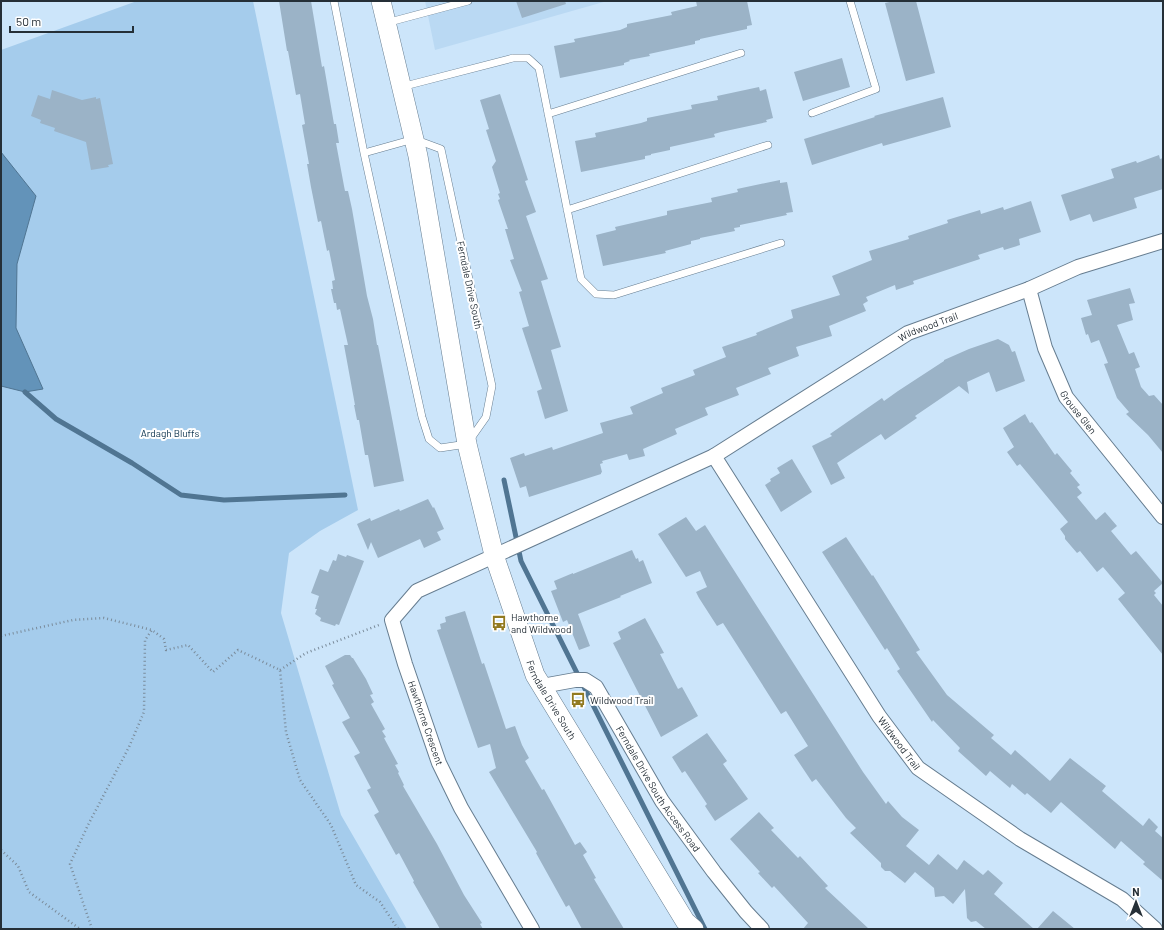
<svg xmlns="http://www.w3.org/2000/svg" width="1164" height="930" font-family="Barlow,sans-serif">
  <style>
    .built { fill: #bad9f3 }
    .green { fill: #a5ccec }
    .water { fill: #6393b9; stroke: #507592 }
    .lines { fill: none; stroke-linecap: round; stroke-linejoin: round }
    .stream { stroke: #507592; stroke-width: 5 }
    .building { fill: #9bb3c7 }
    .service-casing { stroke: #667d90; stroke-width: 8 }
    .minor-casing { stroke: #667d90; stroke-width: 16 }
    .secondary-casing { stroke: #667d90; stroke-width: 20 }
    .path { stroke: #7a8b9a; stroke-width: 2.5; stroke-dasharray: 1 3; stroke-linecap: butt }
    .service { stroke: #fff; stroke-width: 7 }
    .minor { stroke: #fff; stroke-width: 14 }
    .secondary { stroke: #fff; stroke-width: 19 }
    .labels { text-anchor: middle; stroke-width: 4; stroke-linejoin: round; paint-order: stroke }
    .street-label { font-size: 10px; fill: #252f37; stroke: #fff }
    .park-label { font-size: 10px; fill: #0a314c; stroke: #fff }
    .poi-label { font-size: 10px; fill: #252f37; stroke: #fff; text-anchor: start }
  </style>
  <rect width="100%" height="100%" fill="#cce5fa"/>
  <path class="built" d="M425,1H607L435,50Z"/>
  <path class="green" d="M137,1H253L358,510L320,531L289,553L281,613L341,815L407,929H1V50Z"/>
  <path class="water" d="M1,152L36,196L17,264L16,328L43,389L25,392L1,386Z"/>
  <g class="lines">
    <path class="stream" d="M25,392L56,419L132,463L181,495L224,500L345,495
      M504,480L521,561L705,929"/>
  </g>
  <path class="building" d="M279,1H311L322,67L324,66L334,124H336L339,143H336L344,186L345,191H348L352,209L367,296L373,319L377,345H378L404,481L374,487L368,455H365L359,420H357L354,405H355L344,345H348L340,309L337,310L336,303H334L331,289H333L332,281L335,280L329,250L327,251L321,221L318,222L311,187L307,164H309L302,125L305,124L300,94L296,95L288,51H287Z
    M516,1H565L566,4L522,18Z
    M696,1H747L752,25L747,26V29L700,39V40L695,41V44L649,54L650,56L629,60L630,61L624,63V65L560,78L554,46L575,42L574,39L620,30L627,27V24L672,15L671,12L697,6Z
    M894,1H916L935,73L906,81L885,3Z
    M842,58L850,87L803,101L794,72Z
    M759,87L760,91L766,89L773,118L766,120L767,122L721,132L714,134L715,137L670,147V150L651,154V155L645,156V159L581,172L575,141L596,137L595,133L641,123L647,121V118L692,109L691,105L718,100L717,96Z
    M52,90L82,100L96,97V99L100,98L113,164L108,165L109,167L91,170L86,142L54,131L55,128L40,123L41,120L31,116L38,95L50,99Z
    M500,94L528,180L525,181L536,212L526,216L548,279L541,281L561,347L551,350L568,411L545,419L537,391L542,389L522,328L529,326L519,292L522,291L510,260L514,259L505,229H508L498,200L500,199L498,194L500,193L492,167L496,161L486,130L489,129L480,100Z
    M943,97L951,127L883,146L882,143L812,165L804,139L875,117L874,116Z
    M1159,155L1160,159L1163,158V189L1134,198L1137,208L1093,222L1090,214L1070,221L1061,195L1114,178L1111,169L1136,161L1137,163Z
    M780,180V183L787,182L793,212L786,213L787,215L740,225V227L734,228L735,231L700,238V239L691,241V244L665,251L666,253L603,266L596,235L616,230L615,227L667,215V211L712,202L711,198L738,192L737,189Z
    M1031,201L1041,232L1019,239L1020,245L1004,250L1003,247L978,255L980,259L913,281L914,284L896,290L895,285L866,297L868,301L863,304L866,311L829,326L832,336L796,347L799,356L768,368L771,374L736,388L739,395L705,408L708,415L675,429L677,434L643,449L645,456L629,460L627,454L602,461L603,463L600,464L602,472L601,473V474L529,497L526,486L520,488L510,458L524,453L525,456L552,447L553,450L603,433L600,423L633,414L630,407L663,393L661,388L695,375L693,370L726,357L722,347L757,335L756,333L793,318L791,310L840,295L832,276L872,260L869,251L909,239L908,236L948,223L947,220L980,210L981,214L1003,207L1004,210Z
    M1130,288L1135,303L1129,304L1133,320L1117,325L1129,354L1134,352L1140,367L1135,369L1141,387L1149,396L1154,395L1163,405V453L1148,435L1126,414L1129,412L1117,398L1104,364L1108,363L1099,340L1091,343L1088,334L1086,335L1081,318L1092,315L1087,300Z
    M998,339L1009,345L1012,352L1015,351L1025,381L996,392L989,372L967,382L969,394L959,386L915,416L917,418L885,440L881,434L837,463L845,478L831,485L812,446L832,436L830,434L882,398L884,401L898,391L944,361V360L969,349Z
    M1025,414L1030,423L1032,422L1055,455L1057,453L1072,471L1070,473L1080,485L1077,487L1082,493L1077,497L1096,520L1105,512L1117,526L1111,531L1131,555L1136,551L1163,583L1154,591L1156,593L1154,595L1163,606V655L1118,599L1125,593L1103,567L1097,572L1080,551L1077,553L1065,539V536L1060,529L1068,522L1020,464L1017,466L1007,452L1014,447L1003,428Z
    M792,459L812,492L781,512L765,485L771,481L770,479L780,473L777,468Z
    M428,499L433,508L434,507L444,529L437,532L441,540L424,548L420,539L378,558L371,542L368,550L357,524L370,518L371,521L399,509L400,511Z
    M686,517L696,531L705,525L863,772L886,804L888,801L902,817L919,830L906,846L929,865L938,854L957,870L964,860L983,875L988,870L1003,883L994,894L1034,929H986L976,921L971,922L967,918L965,889L953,904L944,896L935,897L934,888L915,872L905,883L890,871H885L881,867V863L850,833L856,828L846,818L816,779L812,782L794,755L808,746L786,711L781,714L723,623L717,626L699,598L696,592L707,587L700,571L686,577L658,534Z
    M846,537L872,576L873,575L920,650L916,652L947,695L994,735L991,738L1011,755L1015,750L1050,781L1070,758L1106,786L1102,791L1143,826L1149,818L1158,827L1155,831L1163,838V881L1143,864L1145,862L1121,841L1115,849L1061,802L1051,813L1027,793L1025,795L1012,784L1010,788L990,771L986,776L958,751L960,748L933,720L932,722L897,671L900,669L887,648L885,650L822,552Z
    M632,550L636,559L638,558L639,562L643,560L652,583L620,596L621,597L578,614L590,646L579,650L567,620L563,622L551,591L557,589L554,581L573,573V574Z
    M338,554L346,557L347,555L364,561L339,625L336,624L335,626L320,621L321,618L315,614L317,609H315L319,596L311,593L320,569L328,572L333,560L336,561Z
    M465,611L482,664L484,663L506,729L515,726L522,745L529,758L525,761L542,790L544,789L575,845L580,842L587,852L583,855L596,878L594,879L624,929H582L569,905L566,907L536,853L537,852L489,772L496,768L490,744L478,748L437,630L441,629L440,624L446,622L445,617Z
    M645,618L664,653L660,654L678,689L682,687L698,716L661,737L613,643L621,639L618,632Z
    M345,655H350L352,658H353L366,679L373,694L370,695L374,702L371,704L385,729L382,731L386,737L384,738L398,764L395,765L399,772L398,773L404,785L403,786L437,844L464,895L482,923L480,924L483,929H440L413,882L414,881L399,853L396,855L374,815L379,812L367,790L371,788L354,756L360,753L342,722L350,718L332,685L334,684L325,666Z
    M707,733L727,761L723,764L748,799L715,821L705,806L707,804L685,771L682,773L672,757Z
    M759,812L774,828L771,830L798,858L800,856L828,886L825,888L869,929H803L808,923L774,886L772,888L758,873L760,872L730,839Z
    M1053,911L1075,929H1037Z"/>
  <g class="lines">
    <defs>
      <path id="service" d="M334,1L364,153L422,417L429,439L440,448L467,444L486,417L492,386L441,149L414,139L364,153
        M386,23L468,1
        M401,87L513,58H528L539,68L581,279L596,294L614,295L781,243
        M812,113L876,89L850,1
        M548,114L741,53
        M567,210L768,145"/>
      <g id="minor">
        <path id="s1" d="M1029,289L1045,348L1066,397L1163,517"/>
        <path id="s2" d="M714,456L879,716L918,768L1020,839L1122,899L1155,929"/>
        <path id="s3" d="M542,686L575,680H585L596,687L662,801L714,872L746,912L762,929"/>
        <path id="s4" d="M532,929L461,808L439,763L405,664L392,620L417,591L714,456L908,333L1029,289L1078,267L1163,241"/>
      </g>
      <g id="secondary">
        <path id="s5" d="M381,1L418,156L467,444L494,555L535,675L685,921L694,929"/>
      </g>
    </defs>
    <use href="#service" class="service-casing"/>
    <use href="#minor" class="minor-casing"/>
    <use href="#secondary" class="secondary-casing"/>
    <path class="path" d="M1,636L73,620L104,618L152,630
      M280,670L306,653L379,625
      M1,850L18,866L29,892L80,929
      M92,929L70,864L88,825L129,747L144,712L145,640L152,630L164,639L166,650L188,645L213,672L238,650L280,670L286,732L300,780L331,825L356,885L380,902L398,929"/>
    <use href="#service" class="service"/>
    <use href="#minor" class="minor"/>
    <use href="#secondary" class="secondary"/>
  </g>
  <defs>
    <symbol id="bus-bare" viewBox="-9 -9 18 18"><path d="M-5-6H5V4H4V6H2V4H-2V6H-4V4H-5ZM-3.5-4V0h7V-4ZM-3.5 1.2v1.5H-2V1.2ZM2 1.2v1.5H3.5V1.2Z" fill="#927a20" stroke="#fff" stroke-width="2.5" paint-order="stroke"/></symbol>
  </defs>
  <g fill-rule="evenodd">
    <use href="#bus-bare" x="488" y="612" width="22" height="22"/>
    <use href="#bus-bare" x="567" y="689" width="22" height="22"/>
  </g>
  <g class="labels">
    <g class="street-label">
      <text transform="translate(470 285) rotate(78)" y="4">Ferndale Drive South</text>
      <text dy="4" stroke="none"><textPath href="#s4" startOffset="956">Wildwood Trail</textPath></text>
      <text dy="4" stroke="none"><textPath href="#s1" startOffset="134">Grouse Glen</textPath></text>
      <text dy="4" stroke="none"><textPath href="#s5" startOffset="722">Ferndale Drive South</textPath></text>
      <text transform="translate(426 723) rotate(71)" y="4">Hawthorne Crescent</text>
      <text dy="4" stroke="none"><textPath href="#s2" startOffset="342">Wildwood Trail</textPath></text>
      <text dy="4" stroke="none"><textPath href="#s3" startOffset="176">Ferndale Drive South Access Road</textPath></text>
    </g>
    <g class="park-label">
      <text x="170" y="437">Ardagh Bluffs</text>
    </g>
    <g class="poi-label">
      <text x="511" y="621">Hawthorne<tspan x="511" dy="12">and Wildwood</tspan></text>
      <text x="590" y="704">Wildwood Trail</text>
    </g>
  </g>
  <rect width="1164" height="930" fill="none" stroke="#252f37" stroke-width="4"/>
  <g transform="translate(1136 902)" stroke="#ffffff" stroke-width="3" paint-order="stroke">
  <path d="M0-3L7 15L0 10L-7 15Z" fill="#252f37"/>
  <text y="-6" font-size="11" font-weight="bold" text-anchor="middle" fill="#252f37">N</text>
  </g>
  <path d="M10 26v6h123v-6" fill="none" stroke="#252f37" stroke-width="2"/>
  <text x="16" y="26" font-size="12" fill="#252f37" stroke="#ffffff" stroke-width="3" paint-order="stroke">50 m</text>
</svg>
